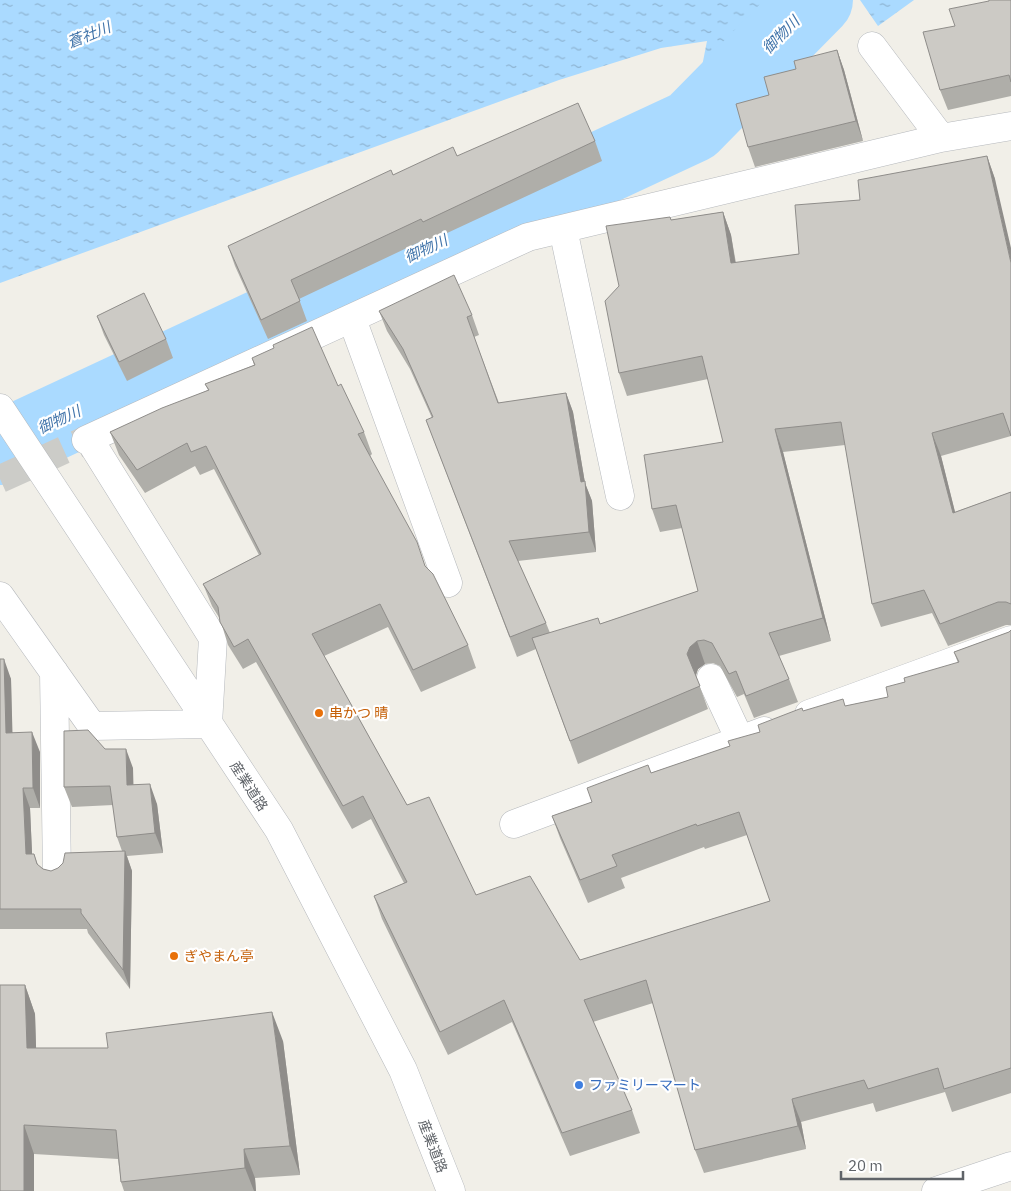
<svg xmlns="http://www.w3.org/2000/svg" width="1011" height="1191" font-family="'IBM Plex Sans','Noto Sans JP',sans-serif">
  <style>
    .water { fill: url(#water-ripples) }
    .lines { fill: none; stroke-linecap: round; stroke-linejoin: round }
    .river { stroke: #aadaff; stroke-width: 74 }
    .minor-tunnel { stroke: #ccccc8; stroke-width: 28; stroke-dasharray: 28 14; stroke-linecap: butt }
    .minor-casing { stroke: #b5b8bc; stroke-width: 29 }
    .minor { stroke: #fff; stroke-width: 28 }
    .wall { fill: #afaea9 }
    .shaded-wall { fill: #8f8d8a }
    .building { fill: #cccac5; stroke: #8f8d8a }
    .food-dot { fill: #e8710a; stroke: #fff; stroke-width: 2 }
    .shop-dot { fill: #3f7fe0; stroke: #fff; stroke-width: 2 }
    .labels { text-anchor: middle; stroke-width: 4.5; stroke-linejoin: round; paint-order: stroke }
    .food-label { font-size: 14px; fill: #c56008; stroke: #fff; text-anchor: start }
    .street-label { font-size: 14px; fill: #5f6368; stroke: #fff }
    .shop-label { font-size: 14px; fill: #366cbe; stroke: #fff; text-anchor: start }
    .water-label { font-size: 15px; font-style: italic; fill: #4174aa; stroke: #fff }
  </style>
  <defs>
    <pattern id="water-ripples" width="26" height="14" patternUnits="userSpaceOnUse" patternTransform="scale(1.25)"><rect width="26" height="14" fill="#aadaff"/><path d="M2 4q2-2 4 0t4 0M15 11q2-2 4 0t4 0" fill="none" stroke="#8eb4d2"/></pattern>
  </defs>
  <rect width="100%" height="100%" fill="#f1efe8"/>
  <path class="water" d="M0,0H812L695,102L707,41L661,48L559,80L0,283Z
    M860,0H914L878,26Z"/>
  <g class="lines">
    <path class="river" d="M0,448L692,126L816,0"/>
    <path class="minor-tunnel" d="M0,479L86,440"/>
    <defs>
      <path id="minor" d="M872,46L941,138
        M563,229L620,496
        M352,319L448,583
        M0,408L279,830L403,1070L451,1191
        M86,440L528,237L941,138L1011,126
        M0,596L92,726L208,724L213,638L89,439
        M54,672L57,875
        M711,678L740,740
        M809,714L1011,640
        M514,824L764,731
        M936,1191L1011,1166"/>
    </defs>
    <use href="#minor" class="minor-casing"/>
    <use href="#minor" class="minor"/>
  </g>
  <path class="wall" d="M1011,0V96L948,110L940,90L955,26L989,1Z
    M837,50L844,70L863,141L755,167L748,147L769,95L796,69Z
    M595,141L602,161L430,241L428,238L299,299L307,321L268,339L235,266L228,246L393,175L457,156Z
    M987,156L995,179L1011,436L941,456L955,512L1011,492V625H1006L948,646L932,613L881,627L872,604L845,445L783,452L831,641L779,656L789,679L798,702L754,718L744,694L737,697L720,666L713,663L705,664L698,669L696,676L708,709L578,764L536,649L517,657L426,420L432,418L410,369L387,331L379,311L472,315L479,335L474,337L499,403L566,393L573,412L585,483L592,501L596,552L518,561L546,623L550,633L600,624L698,591L682,528L660,532L652,509L723,442L708,379L627,396L619,373V286L670,217L671,220L723,212L731,235L736,263L799,254L860,200Z
    M97,316L166,339L173,358L127,381L104,335Z
    M252,358L338,386L364,432L372,454L370,456L425,566L468,645L476,668L421,692L388,627L324,656L407,805L476,895L580,960L770,901L747,835L705,849L704,847L621,878L625,888L588,903L560,838L552,816L592,802L651,773L730,746L803,711L845,706L888,697L905,682L958,663L954,652L1009,632L1011,630V1093L952,1112L945,1092L876,1112L873,1103L801,1122L806,1149L704,1173L695,1150L653,1003L593,1022L632,1110L640,1133L570,1156L512,1022L448,1055L382,919L374,896L404,883L371,819L352,829L256,662L243,669L228,645L220,619L212,606L203,584L259,555L214,469L200,475L195,466L145,493L119,455L110,432L208,390L205,384L254,365Z
    M0,659L11,679L12,732L40,752V808H30L32,854H34L38,865L43,869L51,871L122,851L117,837L113,805L72,807L64,787L105,749L133,768V785L157,804L163,853L127,856L132,871L130,989L88,933L87,929H0Z
    M25,985L35,1014L36,1048H108L283,1041L300,1175L255,1178L256,1191H124L121,1182L118,1159L34,1154V1191H0Z"/>
  <path class="shaded-wall" d="M837,50L844,70L863,141L856,121Z
    M987,156L995,179L1011,248V263Z
    M723,212L731,235L739,286L731,263Z
    M566,393L573,412L585,483L592,501L596,552L589,532L581,482Z
    M775,429L783,452L831,641L823,618Z
    M932,433L941,456L961,536L953,513Z
    M697,641L705,664L698,669L695,677L687,654L690,647Z
    M4,659L11,679L13,752L6,733Z
    M32,732L40,752V808L33,788Z
    M126,749L133,768L134,805L127,785Z
    M150,784L157,804L163,853L155,833Z
    M23,788L30,808L33,874L26,854Z
    M125,851L132,871L130,989L123,970Z
    M25,985L35,1014L37,1077L27,1048Z
    M272,1012L283,1041L300,1175L290,1146Z
    M792,1099L801,1122L806,1149L798,1126Z
    M24,1125L34,1154V1191H24Z
    M244,1149L255,1178L256,1191H254L245,1168Z"/>
  <path class="building" d="M989,0H1011V82L1009,75L940,90L923,32L955,26L949,9L989,1Z
    M837,50L856,121L748,147L736,104L769,95L764,77L796,69L794,61Z
    M578,103L595,141L423,222L421,219L291,280L300,301L261,320L228,246L391,170L393,175L453,147L457,156Z
    M987,156L1011,263V436L1003,413L932,433L953,513L1011,492V604L1006,602H998L940,624L924,590L872,604L841,422L775,429L823,618L769,633L789,679L746,696L736,671L729,674L712,643L704,640L697,641L690,647L687,654L700,686L570,741L532,638L598,618L600,624L698,591L676,505L652,509L644,455L723,442L702,356L619,373L605,301L619,286L606,226L670,217L671,220L723,212L731,263L799,254L795,205L860,200L858,180Z
    M454,275L472,315L467,317L498,403L566,393L581,482L585,481L589,532L509,541L546,623L510,637L426,420L433,417L403,349L379,311Z
    M144,293L166,339L119,362L97,316Z
    M312,327L338,386L341,384L364,432L358,434L417,542L425,566L433,574L468,645L413,670L380,604L312,634L407,805L429,797L476,895L530,876L580,960L770,901L739,812L697,826L696,824L612,855L617,866L580,880L552,816L592,802L587,788L648,765L651,773L730,746L728,741L760,732L758,725L802,708L803,711L843,699L845,706L888,697L886,687L905,682L904,678L959,662L954,652L1009,632L1011,630V1068L944,1089L938,1068L868,1089L864,1080L792,1099L798,1126L695,1150L646,980L584,1000L632,1110L562,1133L504,1000L440,1032L374,896L407,882L363,796L343,806L248,639L234,647L220,622L218,607L203,584L261,554L206,446L191,452L187,443L137,470L110,432L162,408L209,390L205,384L255,365L252,358L274,348L273,345Z
    M0,659H4L6,733L32,732L33,788H23L26,854H34L37,864L43,869L51,871L58,868L63,863L65,853L125,851L123,970L81,913V909H0Z
    M88,730L105,749H126L127,785L150,784L155,833L117,837L110,786L64,787V731Z
    M0,985H25L27,1048H108L106,1033L272,1012L290,1146L244,1149L245,1168L121,1182L116,1130L24,1125V1191H0Z"/>
  <g class="food-dot">
    <circle cx="319" cy="713" r="5"/>
    <circle cx="174" cy="956" r="5"/>
  </g>
  <circle class="shop-dot" cx="579" cy="1085" r="5"/>
  <g class="labels">
    <g class="food-label">
      <text x="329" y="718">串かつ 晴</text>
      <text x="184" y="961">ぎやまん亭</text>
    </g>
    <g class="street-label">
      <text transform="translate(249 786) rotate(57)" y="5">産業道路</text>
      <text transform="translate(433 1146) rotate(69)" y="5">産業道路</text>
    </g>
    <g class="shop-label">
      <text x="589" y="1090">ファミリーマート</text>
    </g>
    <g class="water-label">
      <text transform="translate(89 35) rotate(-22)" y="5">蒼社川</text>
      <text transform="translate(781 35) rotate(-45)" y="5">御物川</text>
      <text transform="translate(426 249) rotate(-25)" y="5">御物川</text>
      <text transform="translate(59 420) rotate(-25)" y="5">御物川</text>
    </g>
  </g>
  <path d="M841 1171v8h122v-8" fill="none" stroke="#5f6368" stroke-width="2.5"/>
  <text x="848" y="1171" font-size="15" fill="#5f6368" stroke="#ffffff" stroke-width="4" paint-order="stroke">20 m</text>
</svg>
